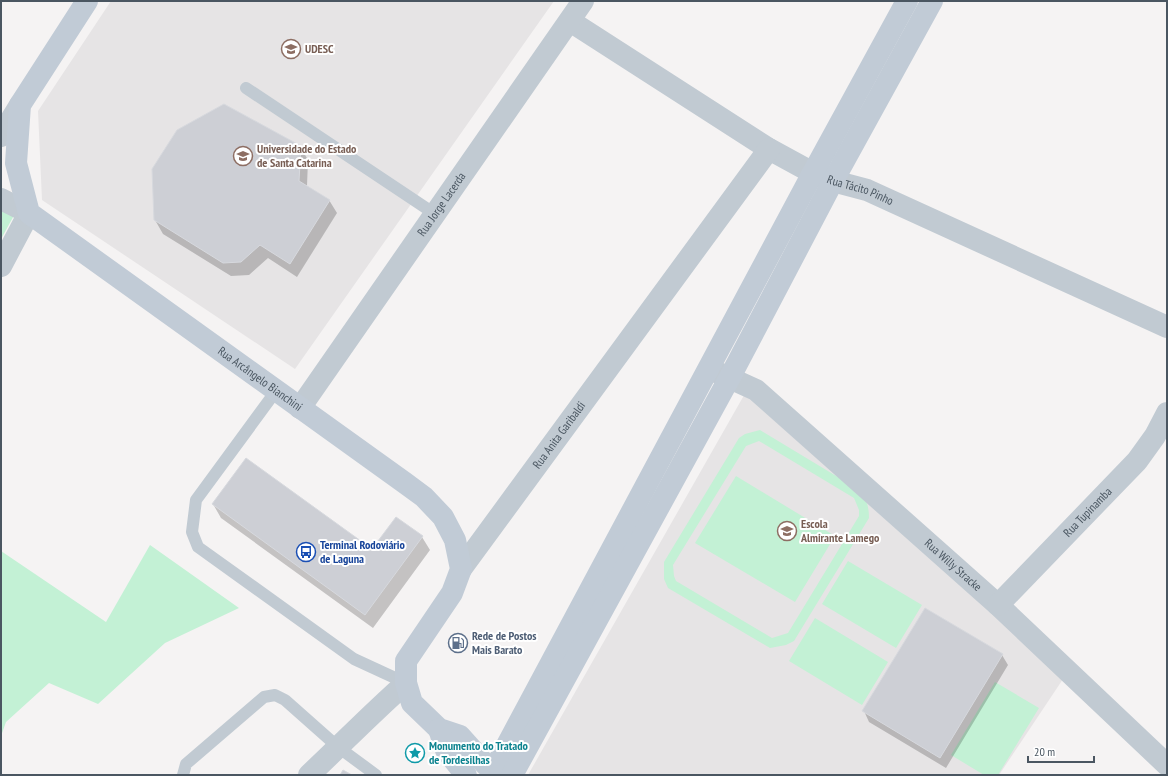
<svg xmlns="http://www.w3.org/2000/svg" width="1168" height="776" font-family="'PT Sans Narrow',sans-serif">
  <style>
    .education { fill: #e6e4e5 }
    .green { fill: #c3f1d5; fill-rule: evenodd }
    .shadow { fill: #0003 }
    .building { fill: #cdcfd5; stroke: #d7d9de }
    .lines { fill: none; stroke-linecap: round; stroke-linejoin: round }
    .lane { stroke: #c1cad2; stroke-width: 12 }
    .street { stroke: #c1cad2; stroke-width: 22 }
    .secondary { stroke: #c1cbd6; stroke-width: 22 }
    .labels { text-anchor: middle; stroke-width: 4; stroke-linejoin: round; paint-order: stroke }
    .education-label { font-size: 12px; font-weight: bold; fill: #785e54; stroke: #fff; text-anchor: start }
    .street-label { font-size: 12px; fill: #4a5661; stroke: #fff }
    .transit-label { font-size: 12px; font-weight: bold; fill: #164399; stroke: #fff; text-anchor: start }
    .service-label { font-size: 12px; font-weight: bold; fill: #4e5e75; stroke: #fff; text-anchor: start }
    .culture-label { font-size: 12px; font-weight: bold; fill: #0d838f; stroke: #fff; text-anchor: start }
  </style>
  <rect width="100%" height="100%" fill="#f5f3f3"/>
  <path class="education" d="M111,1H554L295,369L42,200L38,111Z
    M747,390L1067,673L999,775H528Z"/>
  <path class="green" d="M1,202L17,210L1,239Z
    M760,430L861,491C867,500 869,508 869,518L794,641L786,645L770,648L668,588L664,579V562L739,438L745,434ZM759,441L854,498L859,510V516L788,633L772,638L676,581L674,576L673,565L746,446Z
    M736,476L835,536L795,602L695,543Z
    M150,545L239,608L165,643L98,704L49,683L6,722L1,736V551L106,622Z
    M848,561L922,605L896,648L822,604Z
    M815,618L888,662L862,705L789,661Z
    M995,682L1039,708L998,775H984L951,755Z"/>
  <path class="shadow" d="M300,146L308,160L307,186L329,200L337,213L297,277L268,258L249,275L231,276L163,234L155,220Z
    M213,504L373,550L396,518L422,537L430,550L373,628L221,518Z
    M1002,655L1008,665L946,768L869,722L864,711Z"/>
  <path class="building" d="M224,104L301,146L299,181L330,200L290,264L260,245L241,262L223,263L154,220L152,169L177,130Z
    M246,458L372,549L396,517L423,536L365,615L212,504Z
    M925,608L1003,654L940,758L862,711Z
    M343,770L352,775H340Z"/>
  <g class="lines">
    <path class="lane" d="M246,88L435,214
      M276,391L196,500L192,532L198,547L354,659L406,683
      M183,775L186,764L264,697L275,695L285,700L338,747L376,775"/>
    <g class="street">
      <path id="s1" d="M570,21L769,149L813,173L833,181L867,190L1167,327"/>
      <path d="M1,136L20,105"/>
      <path d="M1,199L29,213L1,266"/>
      <path id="s2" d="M712,370L756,390L998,605L1167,765"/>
      <path id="s3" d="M300,408L583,1"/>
      <path id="s4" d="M461,569L769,149"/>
      <path id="s5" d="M998,605L1137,461L1155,436L1167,413"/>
      <path d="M309,775C341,745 372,713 406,683"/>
    </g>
    <g class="secondary">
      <path id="s6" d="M87,1L20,105L16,163L29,213L405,483L424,497L443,517L455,540L461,569L452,593L406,661V683L412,703L439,729L460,736L486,765"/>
      <path d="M439,729L446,750L466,775"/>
      <path d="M497,764L813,173L907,1"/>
      <path d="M512,775L730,377L833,181L932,1"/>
    </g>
  </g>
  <defs>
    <symbol id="university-ring" viewBox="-11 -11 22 22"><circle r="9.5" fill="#fff" stroke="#8d6e63" stroke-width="1.5"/><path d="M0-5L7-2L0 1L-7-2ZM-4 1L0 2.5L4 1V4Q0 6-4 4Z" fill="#8d6e63"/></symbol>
    <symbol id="school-ring" viewBox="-11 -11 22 22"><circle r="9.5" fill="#fff" stroke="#8d6e63" stroke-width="1.5"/><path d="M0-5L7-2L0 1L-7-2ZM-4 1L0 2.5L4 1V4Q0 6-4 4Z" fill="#8d6e63"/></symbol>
    <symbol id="bus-ring" viewBox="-11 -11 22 22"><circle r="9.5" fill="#fff" stroke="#1a4fb4" stroke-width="1.5"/><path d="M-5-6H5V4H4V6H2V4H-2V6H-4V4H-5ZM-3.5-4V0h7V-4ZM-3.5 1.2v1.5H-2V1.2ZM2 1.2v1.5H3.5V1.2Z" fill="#1a4fb4"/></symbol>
    <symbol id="fuel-ring" viewBox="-11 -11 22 22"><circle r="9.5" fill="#fff" stroke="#5c6f8a" stroke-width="1.5"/><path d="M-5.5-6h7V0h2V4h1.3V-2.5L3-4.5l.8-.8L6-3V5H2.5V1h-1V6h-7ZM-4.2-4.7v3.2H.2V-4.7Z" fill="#5c6f8a"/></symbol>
    <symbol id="sight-ring" viewBox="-11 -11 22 22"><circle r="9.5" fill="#fff" stroke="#0f9aa8" stroke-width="1.5"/><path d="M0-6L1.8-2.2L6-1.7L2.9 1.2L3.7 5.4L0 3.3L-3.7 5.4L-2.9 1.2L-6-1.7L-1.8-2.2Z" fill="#0f9aa8"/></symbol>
  </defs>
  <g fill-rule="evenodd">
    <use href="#university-ring" x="280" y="38" width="22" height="22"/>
    <use href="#university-ring" x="232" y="145" width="22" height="22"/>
    <use href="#school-ring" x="776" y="520" width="22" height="22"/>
    <use href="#bus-ring" x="295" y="541" width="22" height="22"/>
    <use href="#fuel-ring" x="447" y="632" width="22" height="22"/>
    <use href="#sight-ring" x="404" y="742" width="22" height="22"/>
  </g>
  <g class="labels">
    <g class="education-label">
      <text x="305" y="53">UDESC</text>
      <text x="257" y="153">Universidade do Estado<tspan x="257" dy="14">de Santa Catarina</tspan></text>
      <text x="801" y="528">Escola<tspan x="801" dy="14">Almirante Lamego</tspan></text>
    </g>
    <g class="street-label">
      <text dy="4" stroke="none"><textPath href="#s1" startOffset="337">Rua Tácito Pinho</textPath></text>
      <text dy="4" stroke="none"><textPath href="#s3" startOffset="248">Rua Jorge Lacerda</textPath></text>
      <text dy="4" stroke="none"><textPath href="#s6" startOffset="518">Rua Arcângelo Bianchini</textPath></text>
      <text dy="4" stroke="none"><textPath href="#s4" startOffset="166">Rua Anita Garibaldi</textPath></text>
      <text dy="4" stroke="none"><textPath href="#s5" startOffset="129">Rua Tupinamba</textPath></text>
      <text dy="4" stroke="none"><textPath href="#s2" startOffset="312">Rua Willy Stracke</textPath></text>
    </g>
    <g class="transit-label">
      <text x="320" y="549">Terminal Rodoviário<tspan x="320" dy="14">de Laguna</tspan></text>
    </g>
    <g class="service-label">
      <text x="472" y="640">Rede de Postos<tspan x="472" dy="14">Mais Barato</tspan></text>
    </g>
    <g class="culture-label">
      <text x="429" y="750">Monumento do Tratado<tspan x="429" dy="14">de Tordesilhas</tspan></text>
    </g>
  </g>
  <rect width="1168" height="776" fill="none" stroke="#4a5661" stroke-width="4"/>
  <path d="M1028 756v6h66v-6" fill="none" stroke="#4a5661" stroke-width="2"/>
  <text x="1034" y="756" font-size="12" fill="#4a5661" stroke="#ffffff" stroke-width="3" paint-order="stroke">20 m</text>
</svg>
